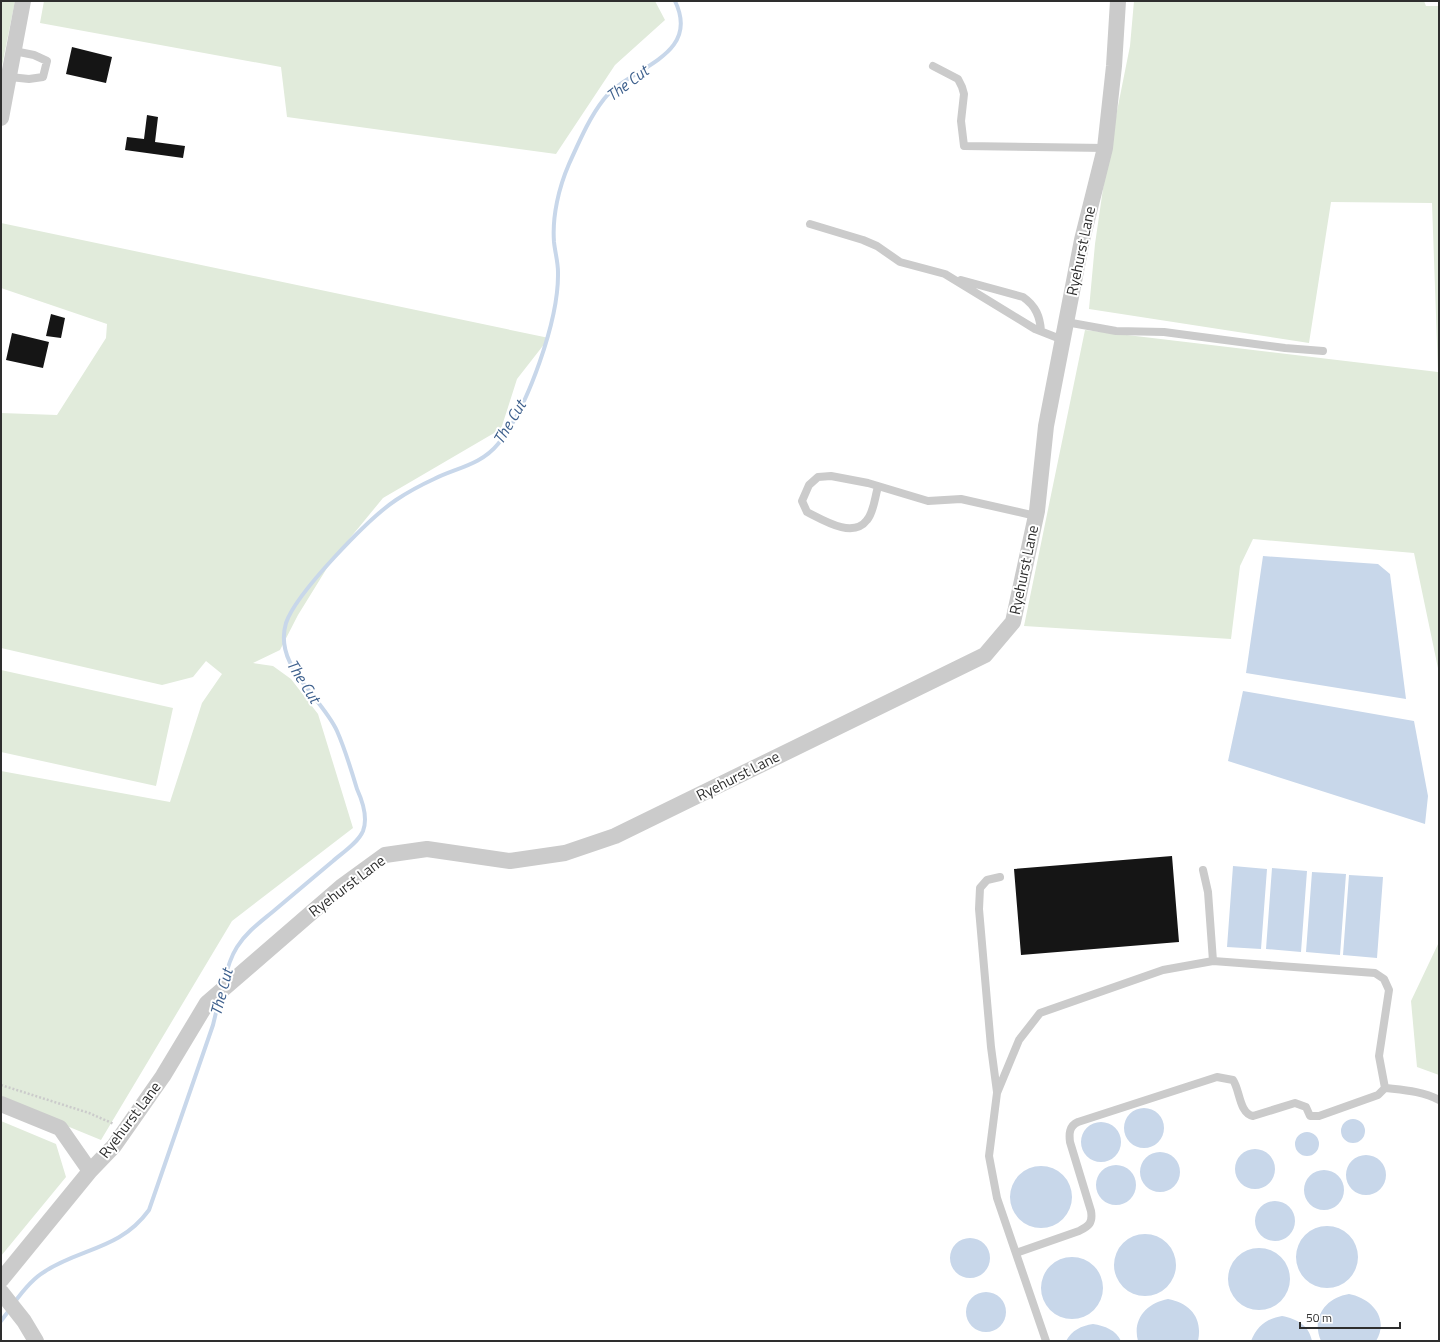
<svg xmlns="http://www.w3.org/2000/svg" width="1440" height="1342" font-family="'Titillium Web',sans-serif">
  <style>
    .green { fill: #e1ebdb }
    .water { fill: #c8d7ea }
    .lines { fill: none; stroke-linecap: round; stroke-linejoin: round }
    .stream { stroke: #c8d7ea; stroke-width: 4 }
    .building { fill: #151515 }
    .path { stroke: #cbcbcb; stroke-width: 2.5; stroke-dasharray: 2 2; stroke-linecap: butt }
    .service { stroke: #cbcbcb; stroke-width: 8 }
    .minor { stroke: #cbcbcb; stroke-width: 16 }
    .labels { text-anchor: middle; stroke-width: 4; stroke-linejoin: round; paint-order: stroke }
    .street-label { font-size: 15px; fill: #2e2e2e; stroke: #fff }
    .water-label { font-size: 16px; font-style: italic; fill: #3e608d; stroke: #fff }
  </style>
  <rect width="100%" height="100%" fill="#fff"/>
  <path class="green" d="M1,1H15L1,71Z
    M44,1H655L665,20L615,65L556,154L287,117L281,67L40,23Z
    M1134,1H1424L1426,6H1439V673L1414,553L1253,539L1240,566L1231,639L1024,626L1085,330L1438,372L1432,203L1331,202L1309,343L1089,309L1095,244L1107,161L1130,46Z
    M1,223L549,338L517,379L501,429L383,498L332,560L298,615L280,650L253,663L273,666L291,679L318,714L353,828L232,921L101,1140L1,1099V771L170,802L202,703L222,674L206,661L193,677L162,685L1,648V413L57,415L106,338L107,324L1,288Z
    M1,670L173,708L156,786L1,752Z
    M1439,942V1075L1417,1067L1411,1001Z
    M1,1121L56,1144L66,1177L1,1256Z"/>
  <path class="water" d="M1263,556L1378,564L1390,574L1406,699L1246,673Z
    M1243,691L1414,721L1428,796L1425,824L1228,761Z
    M1233,866L1267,869L1261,949L1227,947Z
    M1272,868L1307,871L1301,952L1266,949Z
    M1312,872L1346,874L1340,955L1306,952Z
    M1349,875L1383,877L1377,958L1343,955Z
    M1124 1128a20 20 0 1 1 40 0a20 20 0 1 1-40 0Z
    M1341 1131a12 12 0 1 1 24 0a12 12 0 1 1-24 0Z
    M1081 1142a20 20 0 1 1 40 0a20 20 0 1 1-40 0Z
    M1295 1144a12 12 0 1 1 24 0a12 12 0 1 1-24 0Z
    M1235 1169a20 20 0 1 1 40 0a20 20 0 1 1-40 0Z
    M1140 1172a20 20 0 1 1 40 0a20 20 0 1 1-40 0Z
    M1346 1175a20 20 0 1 1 40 0a20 20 0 1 1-40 0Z
    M1096 1185a20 20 0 1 1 40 0a20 20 0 1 1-40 0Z
    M1010 1197a31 31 0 1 1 62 0a31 31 0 1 1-62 0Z
    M1304 1190a20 20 0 1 1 40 0a20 20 0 1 1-40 0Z
    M1255 1221a20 20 0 1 1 40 0a20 20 0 1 1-40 0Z
    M1296 1257a31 31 0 1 1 62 0a31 31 0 1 1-62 0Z
    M1114 1265a31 31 0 1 1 62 0a31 31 0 1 1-62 0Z
    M950 1258a20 20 0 1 1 40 0a20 20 0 1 1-40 0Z
    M1228 1279a31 31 0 1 1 62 0a31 31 0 1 1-62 0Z
    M1041 1288a31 31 0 1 1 62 0a31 31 0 1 1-62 0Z
    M966 1312a20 20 0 1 1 40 0a20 20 0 1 1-40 0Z
    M1349,1294C1371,1298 1390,1318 1376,1341H1321C1311,1318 1325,1298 1349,1294Z
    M1168,1299C1190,1303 1203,1318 1198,1341H1138C1132,1319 1147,1303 1168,1299Z
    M1282,1316C1297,1319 1309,1325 1312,1341H1251C1257,1326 1266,1319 1282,1316Z
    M1093,1324C1105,1326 1116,1330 1121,1341H1066C1072,1330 1081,1326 1093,1324Z"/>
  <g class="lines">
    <path class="stream" d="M224,982C227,969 230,958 237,947C247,931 262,921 276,909C295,893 314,877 333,861C342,853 358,843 363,831C368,818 362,800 357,789C351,769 345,749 337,731C321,696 273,666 286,623C296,593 369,518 396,500C408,492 421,485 434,479C456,468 481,465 498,444C528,408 559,319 558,272C558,262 555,252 554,242C552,216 559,187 569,164C579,142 589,118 604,99C629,67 702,57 675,1
      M14,1303C22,1292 32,1279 44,1272C80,1248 120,1250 149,1210L213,1025L219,1000
      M1,1321L10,1309"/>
  </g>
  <path class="building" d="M72,47L112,57L106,83L66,74Z
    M147,115L158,117L155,142L185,146L183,158L125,150L127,137L144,139Z
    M51,314L65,318L61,338L46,336Z
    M12,333L49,342L43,368L6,360Z
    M1172,856L1179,942L1021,955L1014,869Z"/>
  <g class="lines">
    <path class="path" d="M1,1085L89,1113L114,1124"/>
    <path class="service" d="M933,66L958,79L962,87L964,94L961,121L964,146L1105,148
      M10,77L29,79L43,77L47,61L34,55L14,51
      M810,224L863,240L877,246L900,262L945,274L1035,329L1063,340
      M961,280L1023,297C1036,306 1040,317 1041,331
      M1066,322L1116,331L1164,332L1285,348L1323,351
      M878,487C875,496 874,512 867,520C853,539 823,520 807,512L802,501L809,485L818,477L831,476L868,483L928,501L961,499L1036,516
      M1203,870L1208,892L1213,961
      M1385,1088C1402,1090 1423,1091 1439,1100
      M997,1092L991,1047L979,909L980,888L987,880L1000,877
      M1016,1253L1079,1231C1089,1226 1093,1223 1091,1211L1070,1142C1069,1134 1069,1126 1078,1122L1217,1077L1233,1080C1240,1090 1239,1113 1253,1116L1295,1103L1306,1107L1310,1116H1319L1378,1095L1385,1088L1379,1056L1389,990L1384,979L1375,973L1213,961L1163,970L1040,1013L1019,1040L997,1093L989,1156L997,1198L1046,1341"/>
    <path class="minor" d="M1,118L23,1
      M1,1104L60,1128L90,1171
      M1,1280L90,1171L114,1146L163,1076L207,1003L341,887L385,855L427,849L510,861L565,853L615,836L985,655L1013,622L1037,511L1046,426L1082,240L1105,148L1114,66L1118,1
      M1,1292L24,1321L36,1341"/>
  </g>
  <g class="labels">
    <g class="street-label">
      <text transform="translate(1081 251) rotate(-78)" y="5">Ryehurst Lane</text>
      <text transform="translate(1024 570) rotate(-78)" y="5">Ryehurst Lane</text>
      <text transform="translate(738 776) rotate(-27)" y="5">Ryehurst Lane</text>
      <text transform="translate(347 886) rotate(-37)" y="5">Ryehurst Lane</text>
      <text transform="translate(130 1120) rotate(-53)" y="5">Ryehurst Lane</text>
    </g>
    <g class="water-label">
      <text transform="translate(627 83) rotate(-37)" y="6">The Cut</text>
      <text transform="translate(509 422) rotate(-59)" y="6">The Cut</text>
      <text transform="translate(304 681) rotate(58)" y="6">The Cut</text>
      <text transform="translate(221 992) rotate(-75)" y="6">The Cut</text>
    </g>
  </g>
  <rect width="1440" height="1342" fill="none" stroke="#2e2e2e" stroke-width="4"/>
  <path d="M1300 1322v6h100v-6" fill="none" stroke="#2e2e2e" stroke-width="2"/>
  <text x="1306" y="1322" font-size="12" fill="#2e2e2e" stroke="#ffffff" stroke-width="3" paint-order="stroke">50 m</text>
</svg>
